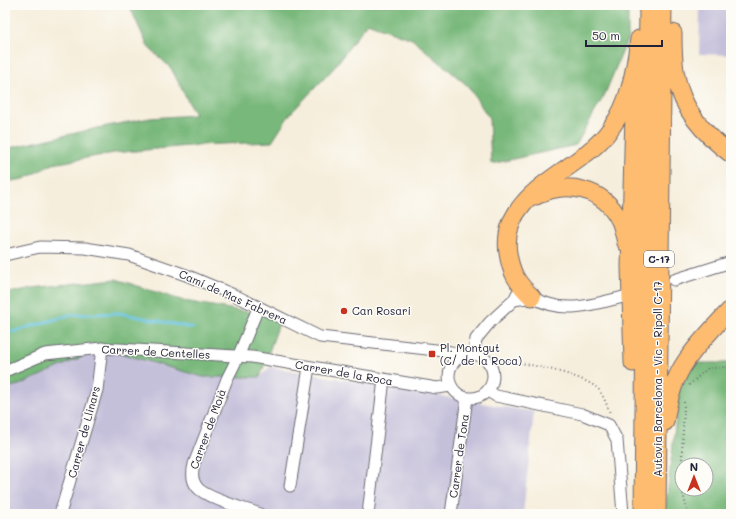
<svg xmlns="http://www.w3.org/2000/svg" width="736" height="519" font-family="Mali,sans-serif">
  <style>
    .industrial { fill: #c5c0da }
    .forest { fill: #78b87a; stroke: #4d6d5a; fill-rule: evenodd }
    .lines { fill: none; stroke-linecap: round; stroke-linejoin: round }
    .stream { stroke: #61c1df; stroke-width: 3 }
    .minor-casing { stroke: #6c6973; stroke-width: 13 }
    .highway-casing { stroke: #6c6973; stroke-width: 19 }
    .path { stroke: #6c6973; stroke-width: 2; stroke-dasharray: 1 3; stroke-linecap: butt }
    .minor { stroke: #fff; stroke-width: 11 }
    .highway { stroke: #fdbc70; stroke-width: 17 }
    .poi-dot { fill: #c8321e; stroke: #fdfcf7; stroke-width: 1.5 }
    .labels { text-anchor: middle; stroke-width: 3; stroke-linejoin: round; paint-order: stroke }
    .shield { fill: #fdfcf7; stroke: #646373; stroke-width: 1 }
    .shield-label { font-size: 10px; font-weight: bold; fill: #22223b }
    .street-label { font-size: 11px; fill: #22223b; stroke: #fdfcf7 }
    .poi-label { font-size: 11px; fill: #22223b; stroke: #fdfcf7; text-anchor: start }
  </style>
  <rect width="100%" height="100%" fill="#fdfcf7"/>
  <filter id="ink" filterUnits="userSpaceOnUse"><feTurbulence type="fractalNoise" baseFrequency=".025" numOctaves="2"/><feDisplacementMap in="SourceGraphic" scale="8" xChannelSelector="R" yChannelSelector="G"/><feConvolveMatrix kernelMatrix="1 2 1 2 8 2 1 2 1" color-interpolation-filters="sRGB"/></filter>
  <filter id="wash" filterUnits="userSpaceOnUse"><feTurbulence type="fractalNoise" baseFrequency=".012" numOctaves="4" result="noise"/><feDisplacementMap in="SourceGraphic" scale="16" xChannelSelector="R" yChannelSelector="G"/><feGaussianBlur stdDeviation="0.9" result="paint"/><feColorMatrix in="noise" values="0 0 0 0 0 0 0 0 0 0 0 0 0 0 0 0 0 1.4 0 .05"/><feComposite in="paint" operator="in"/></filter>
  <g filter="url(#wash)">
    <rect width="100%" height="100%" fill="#f6eedc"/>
    <path class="industrial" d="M700,5H731V55L699,54Z
      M102,348L260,377L270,367L534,412L523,514H5V371Z"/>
    <path class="forest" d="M129,5H628V38L605,94L576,145L491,164L489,118L468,86L412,39L367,23L333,69L290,114L272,142L198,145L114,153L53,164L24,179L5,182V149L102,127L150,118L195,115L171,68L148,47Z
      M116,279L184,301L281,318L260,377H203L102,348L19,385L5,388V294L32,288Z
      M694,363H731V514H665L679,390ZM682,465H706V489H682Z"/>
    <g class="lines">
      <path class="stream" d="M5,334L70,315L119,313L193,328"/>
    </g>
  </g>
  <g filter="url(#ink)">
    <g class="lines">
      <defs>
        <path id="minor" d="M5,255L40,247L85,248L129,255L186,275L234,295L320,337L436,350L451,352L458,357
          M674,280L731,262
          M514,300L532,297C564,315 590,305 623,297
          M258,308L238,357L227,379L194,464C192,472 191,480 197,487C205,498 246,509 260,514
          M474,353L476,339L490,322L514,300L517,294
          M449 376a22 22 0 1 1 44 0a22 22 0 1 1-44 0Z
          M5,371L45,354L102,348L252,357L437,388L451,386
          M488,391L496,396L582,414L609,425L617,440L623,514
          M290,486L309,367
          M60,514L97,390L102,348
          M368,514L384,379
          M451,514L467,398"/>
        <path id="highway" d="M673,33C673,47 673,62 676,76C682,110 704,134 731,154
          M633,80L634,113L630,267L633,363
          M536,196C566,180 603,188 619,219C623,226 624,235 626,243
          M532,297C517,283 511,273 508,253C500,202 557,178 588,152C597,145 605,137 611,128C630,103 635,69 639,39
          M665,422C668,402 674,378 686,361C699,342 716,325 731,309
          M643,514L648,5
          M657,514L663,5"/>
      </defs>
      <use href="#minor" class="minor-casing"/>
      <use href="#highway" class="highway-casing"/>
      <path class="path" d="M5,237L9,243
        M488,360C512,359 578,373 596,387C601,390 609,409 610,414
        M689,385L708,368L731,367
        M684,402L681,485L688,514"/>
      <use href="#minor" class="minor"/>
      <use href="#highway" class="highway"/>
    </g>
  </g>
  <g class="poi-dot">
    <circle cx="344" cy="311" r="4"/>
    <rect x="428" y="350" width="8" height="8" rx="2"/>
  </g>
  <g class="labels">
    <rect class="shield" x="644" y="251" width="30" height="16" rx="3"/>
    <g class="shield-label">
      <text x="659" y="263">C-17</text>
    </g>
    <g class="street-label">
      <text transform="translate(233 297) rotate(24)" y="4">Camí de Mas Fabrera</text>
      <text transform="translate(156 352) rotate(3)" y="4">Carrer de Centelles</text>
      <text transform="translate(344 373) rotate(10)" y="4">Carrer de la Roca</text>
      <text transform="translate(658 379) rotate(-90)" y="4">Autovia Barcelona - Vic - Ripoll C-17</text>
      <text transform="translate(208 429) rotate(-70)" y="4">Carrer de Moià</text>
      <text transform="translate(84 432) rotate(-75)" y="4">Carrer de Llinars</text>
      <text transform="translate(459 456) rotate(-82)" y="4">Carrer de Tona</text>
    </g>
    <g class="poi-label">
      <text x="352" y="315">Can Rosari</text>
      <text x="440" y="352">Pl. Montgut<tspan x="440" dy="13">(C/ de la Roca)</tspan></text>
    </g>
  </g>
  <rect width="736" height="519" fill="none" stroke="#fdfcf7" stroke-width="20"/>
  <g transform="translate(694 477)"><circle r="19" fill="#fdfcf7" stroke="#a5a5ac"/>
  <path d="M0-3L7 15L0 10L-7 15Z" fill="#c8321e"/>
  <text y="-6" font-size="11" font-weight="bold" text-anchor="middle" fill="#22223b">N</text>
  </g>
  <path d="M586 40v6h76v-6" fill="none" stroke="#22223b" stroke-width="2"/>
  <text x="592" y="40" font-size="12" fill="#22223b" stroke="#fdfcf7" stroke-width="3" paint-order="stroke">50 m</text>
</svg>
